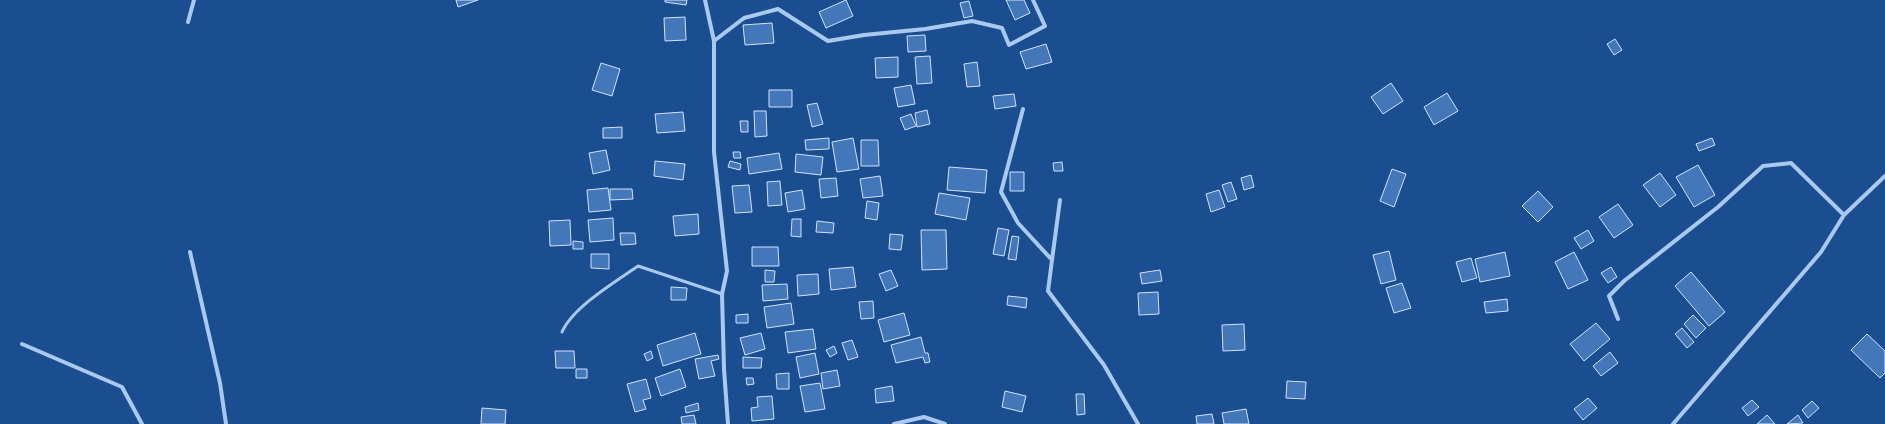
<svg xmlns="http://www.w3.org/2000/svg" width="1885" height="424" font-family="'Fira Sans Condensed',sans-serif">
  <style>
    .building { fill: #4477b9; stroke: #d0e3fa }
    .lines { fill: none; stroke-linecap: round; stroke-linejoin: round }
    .service { stroke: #aac9ee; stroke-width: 3 }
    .minor { stroke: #aac9ee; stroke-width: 4 }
  </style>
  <rect width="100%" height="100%" fill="#1b4e91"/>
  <path class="building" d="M456,0H478L458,7Z
    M665,0H687L686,5L665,2Z
    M846,0L853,16L826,28L819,12Z
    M1006,0H1024L1030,13L1015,20Z
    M969,1L973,16L964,18L960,3Z
    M685,17L686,40L665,41L664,18Z
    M772,23L774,43L745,45L743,25Z
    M925,35L926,51L908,52L907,36Z
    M1615,39L1622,50L1614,55L1607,44Z
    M1046,44L1052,62L1026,69L1020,52Z
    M930,56L932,83L917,84L915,57Z
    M898,57V77L876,78L875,58Z
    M977,62L980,86L967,87L964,64Z
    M601,63L620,69L612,96L592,90Z
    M1391,83L1403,101L1383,114L1371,97Z
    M911,85L915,104L898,107L894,88Z
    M769,90H792V107H769Z
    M1447,93L1458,111L1434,125L1424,107Z
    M1014,94L1016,106L995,109L993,96Z
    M817,103L823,124L812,127L807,105Z
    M927,110L930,124L917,127L915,113Z
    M754,111H766L767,136L755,137Z
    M683,112L685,131L657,133L655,114Z
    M911,114L916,126L905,130L900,118Z
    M740,121H748V132H741Z
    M622,127V138H603V128Z
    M829,138V149L806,150L805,140Z
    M853,138L859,169L837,172L832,142Z
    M1712,138L1715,145L1699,151L1696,144Z
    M861,140H878L879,166H861Z
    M606,150L610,170L593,174L589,153Z
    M733,152H740L741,158H734Z
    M779,153L782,169L749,174L747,158Z
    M796,154L823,157L821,175L795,172Z
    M655,161L685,164L683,180L654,176Z
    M730,161L741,164L740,170L728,167Z
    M1062,162L1063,171H1054L1053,163Z
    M1698,165L1715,195L1694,207L1676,177Z
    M949,167L987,170L985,193L947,190Z
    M1392,169L1406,174L1394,207L1380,201Z
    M1010,172H1024V191H1010Z
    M1660,173L1676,195L1660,207L1643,185Z
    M1251,175L1254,187L1244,190L1241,178Z
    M880,176L883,196L863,198L860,179Z
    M836,178L838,196L821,198L819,179Z
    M780,181L782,205L768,206L767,182Z
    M1231,182L1237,199L1228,202L1222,185Z
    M749,185L752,212L735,213L732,186Z
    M608,188L611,210L589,212L587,190Z
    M610,189H632L633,199L610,200Z
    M802,190L805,209L788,212L785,193Z
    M1219,190L1225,207L1211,212L1206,194Z
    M1538,191L1553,207L1538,222L1522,206Z
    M939,193L970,198L966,220L935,214Z
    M867,201L879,203L877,220L865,218Z
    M1618,204L1633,225L1614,238L1599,217Z
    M698,214L699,234L675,236L673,216Z
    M613,218L614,240L590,242L588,220Z
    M792,219H801V237L791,236Z
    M570,220L571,245L550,246L549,221Z
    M817,221L834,223L833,233L816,232Z
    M998,228L1009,230L1004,256L993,254Z
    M921,230H946L947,269L922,270Z
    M1588,230L1594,241L1581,249L1574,238Z
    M620,233H635L636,244L621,245Z
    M890,234L903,235L901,250L889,249Z
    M1012,236L1019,237L1016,260L1008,259Z
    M573,241L583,242V249H573Z
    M752,247H778L779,266H752Z
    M1389,251L1396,280L1381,284L1373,255Z
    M1505,252L1510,276L1480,282L1475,259Z
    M1574,252L1588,280L1568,289L1555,262Z
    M591,254H609V269L591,268Z
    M1471,258L1477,278L1462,282L1456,262Z
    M853,267L856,287L831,290L829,269Z
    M1611,267L1617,277L1608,283L1601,273Z
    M765,270L775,271L774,282H765Z
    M891,270L898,286L886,291L879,274Z
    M1160,270L1162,281L1142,284L1140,273Z
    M1691,272L1725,312L1709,326L1675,286Z
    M818,274L819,294L798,296L797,275Z
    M1402,283L1411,308L1394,313L1386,288Z
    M787,284L788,299L763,301L762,285Z
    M671,287L687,288L686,300H671Z
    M1158,292L1159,314L1139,315L1138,293Z
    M1008,296L1027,298L1026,308L1007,305Z
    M1507,299L1508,311L1486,313L1484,302Z
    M873,301L874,318L861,319L859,302Z
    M791,303L794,324L767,328L764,307Z
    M904,313L910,335L884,342L878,320Z
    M748,314V323H736V315Z
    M1693,315L1706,328L1696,338L1684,324Z
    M1596,323L1610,339L1584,361L1570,344Z
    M1244,324L1245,350L1223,351L1222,325Z
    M1682,328L1694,342L1687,348L1675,334Z
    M813,329L816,349L788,353L785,332Z
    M695,333L701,354L663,366L657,345Z
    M761,333L765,349L745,355L740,338Z
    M1867,334L1885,351V373L1880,378L1851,350Z
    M921,337L925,353H928L930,362L925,363L923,357L896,363L891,345Z
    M852,340L858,357L848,360L842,343Z
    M834,346L837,353L830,357L826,350Z
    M555,351H574L575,368H556Z
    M651,351L653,358L647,361L644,354Z
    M1610,352L1618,363L1601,376L1593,366Z
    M815,353L819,374L800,378L796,357Z
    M718,355L719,359L711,361L715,376L699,379L695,359Z
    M743,357L762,358L761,368H743Z
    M576,369H587V378H576Z
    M680,369L686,387L661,396L655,378Z
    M837,370L840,386L823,389L821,373Z
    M789,373V389H777L776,374Z
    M746,378H753L754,384L747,385Z
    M646,379L651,398L643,400L646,409L635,412L627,384Z
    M1287,381L1306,382L1305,399L1286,398Z
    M820,383L825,409L805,412L800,386Z
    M892,386L894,401L876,403L875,389Z
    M1005,391L1026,396L1022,412L1002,407Z
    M1076,394H1084L1085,414L1077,415Z
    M772,396L774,419L752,421L751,408L758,407L757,397Z
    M1588,398L1597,408L1583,420L1574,409Z
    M1752,400L1759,407L1748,416L1742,408Z
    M1812,401L1819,408L1808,418L1802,410Z
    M698,403L699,410L686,413L685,407Z
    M482,408L506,410L505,424H481Z
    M1246,409L1249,424H1224L1222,413Z
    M1212,414L1214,424H1197L1196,416Z
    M694,415L696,424H682L681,417Z
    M1767,415L1775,424H1757Z
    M1798,415L1803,423L1787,424Z"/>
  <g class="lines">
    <path class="service" d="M562,332C573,307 615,282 638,266L722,294"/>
    <path class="minor" d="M705,0L714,41V152L727,271L722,294L724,369L728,424
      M188,22L194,0
      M714,41L744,18L778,9L828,41L864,35L925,29L972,21L1002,28L1009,45L1045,26L1033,0
      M1023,109L1001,192L1018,223L1052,260L1048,291L1104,365L1138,424
      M190,252L220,383L226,424
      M1052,260L1060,200
      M1618,319L1609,296L1624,281L1718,207L1763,166L1791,163L1844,215
      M22,344L122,387L142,424
      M894,424L924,417L945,424
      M1673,424L1821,252L1844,215L1885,176"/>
  </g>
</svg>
